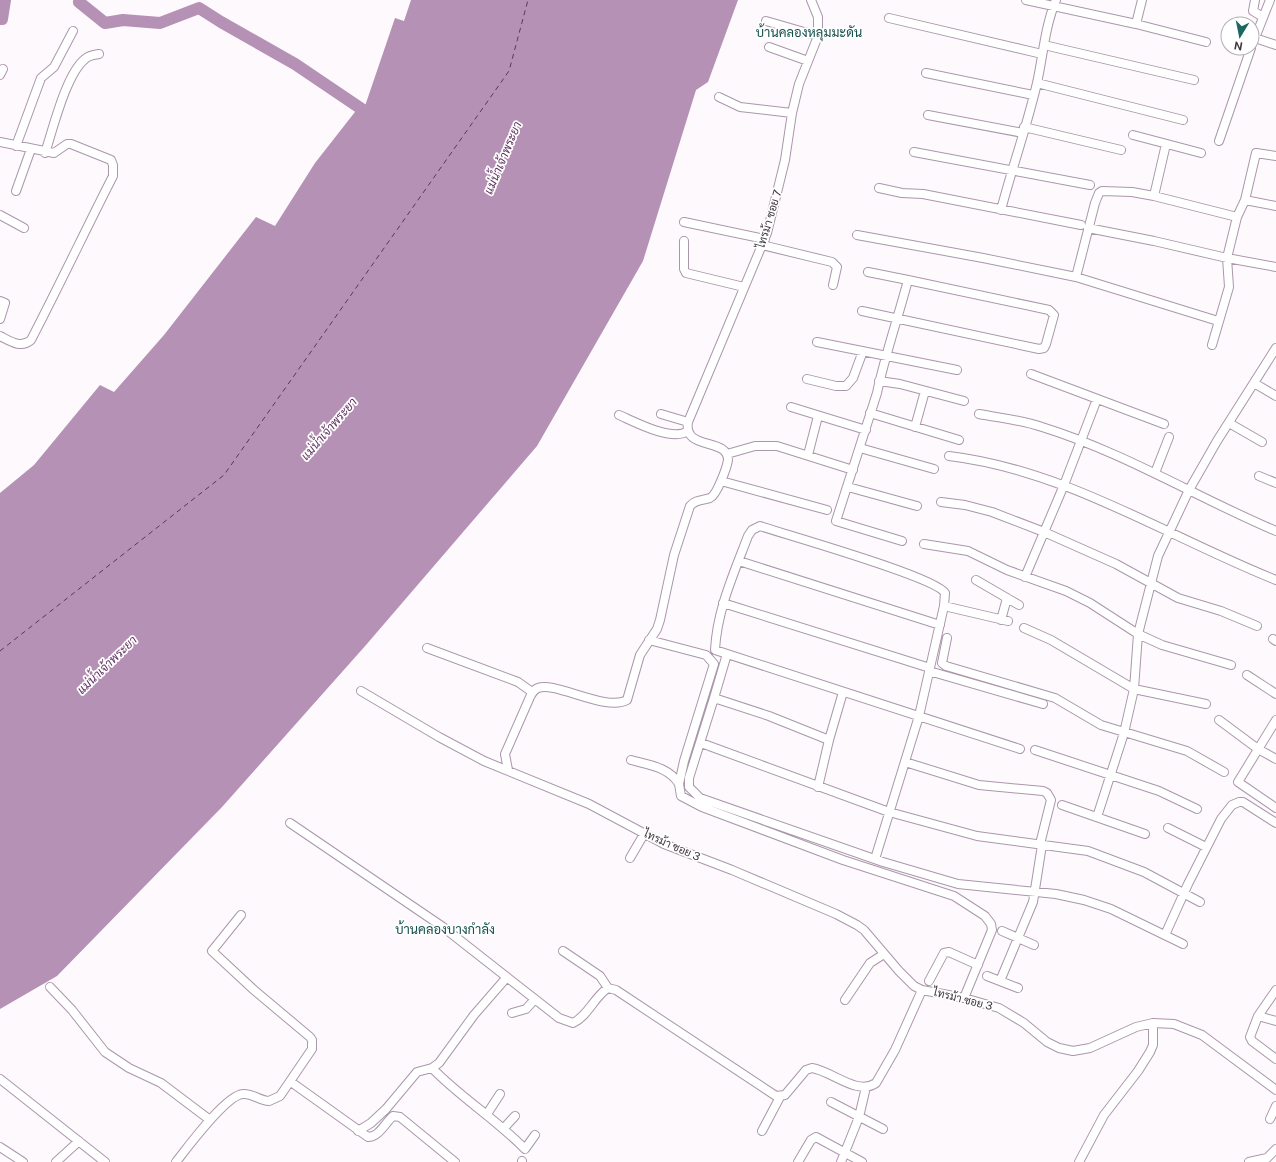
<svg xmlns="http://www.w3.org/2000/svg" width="1276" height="1162" font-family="'Public Sans',Sarabun,sans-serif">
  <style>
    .water { fill: #b591b5 }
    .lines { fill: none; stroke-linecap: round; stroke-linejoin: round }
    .river { stroke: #b591b5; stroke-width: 12 }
    .ferry { stroke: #613362; stroke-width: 1; stroke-dasharray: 5 4; stroke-linecap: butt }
    .minor-casing { stroke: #ab97ab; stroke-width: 10 }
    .minor { stroke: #fff; stroke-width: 8 }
    .labels { text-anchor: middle; stroke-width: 3.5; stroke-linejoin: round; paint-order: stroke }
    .street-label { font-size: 11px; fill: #3e363e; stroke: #fff }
    .water-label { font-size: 12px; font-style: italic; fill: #613362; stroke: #fff }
    .quarter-label { font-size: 13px; fill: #14504c; stroke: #fff }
  </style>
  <rect width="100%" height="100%" fill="#fdf9fd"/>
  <path class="water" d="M411,0H738L708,82L696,90L643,261L537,446L366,645L222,807L57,976L0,1009V493L34,465L100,385L114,392L164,335L256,217L275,226L315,163L362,103L365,106L395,18L404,21Z"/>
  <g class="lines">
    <path class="river" d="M80,0L79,2L105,23L123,20L160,23L199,8L221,22L295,64L372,116
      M0,19H2L5,0"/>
    <path class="ferry" d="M0,651L224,475L509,71L528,0"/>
    <defs>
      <path id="minor" d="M1026,0L1136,24L1206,42
        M1255,0L1253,11L1263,17
        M1270,0L1255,38L1276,45
        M889,18L1042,54
        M766,21L818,36
        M1136,24L1142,0
        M1044,45L1194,80
        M769,47L808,61
        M926,73L1033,95
        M0,75L3,69
        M1037,83L1183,120
        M719,97L740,107L792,113
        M928,115L1023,133
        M1024,127L1121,150
        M1133,135L1201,153
        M1219,141L1251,48
        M0,142L54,153L67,144H71L111,160L113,165V176C85,231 59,286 31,340C21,349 10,341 0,336
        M16,146L41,78L54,67L73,31
        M914,152L1090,185
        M45,153C53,129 66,74 85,59C89,55 94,55 99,54
        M879,188L902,193L923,194L1081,225
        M16,191L31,149
        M1154,196L1166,144
        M1245,200L1276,206
        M1001,210C1012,168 1027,126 1037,83C1043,56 1045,26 1056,0
        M0,215L24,228
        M684,222L765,239
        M1088,228L1154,241L1227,258L1276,267
        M857,235L983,258L1076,277L1218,321
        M684,241V269L686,273L744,287
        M762,245L832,262L837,267L833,285
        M868,272L908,280
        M1076,277L1095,203L1099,193L1102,191L1132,192L1154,196L1237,217
        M0,301L5,303L0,319
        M862,311L1039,349L1044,348L1046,344L1054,315L1049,310L908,280C898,318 885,355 877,393L836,521L902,541
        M817,342L957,370
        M1212,345L1229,287L1227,258L1237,217L1245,200L1256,153L1276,156
        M1031,374L1164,424
        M807,379L836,386H846L853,378L863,351
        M879,381L900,384L964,401
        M1254,383L1276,396
        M791,407L866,430
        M870,413L959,440
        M661,414L688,422
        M979,414C1000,418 1022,420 1042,427C1123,452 1198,498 1276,531
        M619,415C635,422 672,442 688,431
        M1229,423L1262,442
        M915,427L925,391
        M860,448L934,469
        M727,454L755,446H777L853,470
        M808,455L818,416
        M949,456C1066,470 1168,537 1276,580
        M1155,473L1169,437
        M1259,476L1276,483
        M721,481L827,510
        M848,487L917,506
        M941,502L965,505L992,512L1044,532L1116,564L1178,598L1221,611L1257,626
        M924,544L968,551L1007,570L1066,591L1090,603L1138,634L1162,645L1231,665
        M739,561L940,625
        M1025,577L1064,485L1097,399
        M976,580L1019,605
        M723,603L930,668
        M944,606L945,593C936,577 787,535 760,526L752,530L748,536C734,573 717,610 715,650L1020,749
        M1001,620L1007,598
        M1024,628L1051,640L1134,689L1206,704
        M947,638L942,663L946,666L1055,698L1101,725L1187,751L1224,772
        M1273,639L1276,641
        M649,640L706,655L714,664L684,761L679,784L681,796L702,807L843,860L954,896L985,916L991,924L992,930L964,998
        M427,648L518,682L532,692
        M929,671L1043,704
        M1247,675L1276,694
        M361,691L439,737L484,761L589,804L664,844L732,870L836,914L857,925L864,930L899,971L914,986L922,990L964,998L999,1008L1024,1023L1047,1042L1059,1048L1073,1051L1090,1048L1136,1027L1153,1023L1174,1024L1202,1035L1276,1090
        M714,698L727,654
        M1219,720L1258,749L1276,759
        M1276,720L1238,782L1276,808
        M829,740L843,692
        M701,743L889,812L977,836L1088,851L1144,872L1200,902
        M1035,750L1159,791L1197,809
        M631,760C649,765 669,767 679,784
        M905,762L979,785L1043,791L1047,793L1051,800L1040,844
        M508,770L505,754L530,697C532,693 533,690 538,688C555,681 606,712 627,700L640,655L657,629L660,620L674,555L690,506C696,499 702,501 710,498C717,495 727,467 728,460C728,437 683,451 688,422L767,233L785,160L792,113L799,84L818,36V17L811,0
        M818,787L829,740L769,716L714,698L689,778V787L700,798L883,862L958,884L1056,894L1084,900L1111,909L1183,944
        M1062,805L1145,834
        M1097,817L1124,733L1134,689L1138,634L1158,556L1189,490L1217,441L1276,348
        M290,823L443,927L559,1018L573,1023C588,1016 594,997 608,988L616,990L776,1096L785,1095L806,1070L812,1068C832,1071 857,1096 876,1083L895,1050L922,990
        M1168,828L1206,847
        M630,858L644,834
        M875,859L919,716L944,606L1008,621
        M1002,931L1034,945
        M1165,935L1188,884L1221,819L1232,805L1239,802H1243L1276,823
        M563,951L600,976L608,988
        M987,976L1018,988
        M929,981L944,953L949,952L978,965
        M1000,981L1033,902L1042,845
        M50,987L72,1010L105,1052L129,1068L161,1083L210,1120
        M1276,990L1258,1016L1250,1037L1252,1041L1276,1059
        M845,1000L870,963L884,954
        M512,1013L526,1009L535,999
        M1258,1016L1276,1021
        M432,1068C461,1098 496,1119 525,1149L535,1135
        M0,1079L105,1162
        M291,1082L368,1137C379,1137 385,1123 393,1116L400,1117L455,1162
        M831,1102L883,1129
        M487,1114L500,1094
        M1270,1119L1276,1106
        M504,1128L515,1116
        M358,1131L371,1123L386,1109L417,1072L432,1068L439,1063L474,1015L507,977
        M762,1131L780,1097
        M0,1147L23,1162
        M1264,1161L1276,1149
        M56,1162L79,1141
        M176,1162C187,1148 226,1095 243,1094C252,1093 260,1101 269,1101L280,1096L312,1049V1040L310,1037L254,990L212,951L241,915
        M522,1162V1161
        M798,1162L811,1140L816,1137L862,1162
        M841,1162L859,1117L866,1087
        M1079,1162L1104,1115L1138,1071L1150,1052L1153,1045V1023
        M1249,1162L1267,1158"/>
    </defs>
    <use href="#minor" class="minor-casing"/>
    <use href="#minor" class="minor"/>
  </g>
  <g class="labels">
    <g class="street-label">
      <text transform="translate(769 219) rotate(-73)" y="4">ไทรม้า ซอย 7</text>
      <text transform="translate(672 845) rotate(24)" y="4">ไทรม้า ซอย 3</text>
      <text transform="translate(963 999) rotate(14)" y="4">ไทรม้า ซอย 3</text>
    </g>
    <g class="water-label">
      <text transform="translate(503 158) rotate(-67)" y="4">แม่น้ำเจ้าพระยา</text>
      <text transform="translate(329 429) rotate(-49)" y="4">แม่น้ำเจ้าพระยา</text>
      <text transform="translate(107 665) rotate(-44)" y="4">แม่น้ำเจ้าพระยา</text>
    </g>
    <g class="quarter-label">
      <text x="809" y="37">บ้านคลองหลุมมะดัน</text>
      <text x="445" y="934">บ้านคลองบางกำลัง</text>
    </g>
  </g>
  <g transform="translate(1240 36) rotate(190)"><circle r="19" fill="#ffffff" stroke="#b2afb2"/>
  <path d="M0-3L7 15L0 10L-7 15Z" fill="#1b6762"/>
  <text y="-6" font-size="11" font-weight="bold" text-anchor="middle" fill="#3e363e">N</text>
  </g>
</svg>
